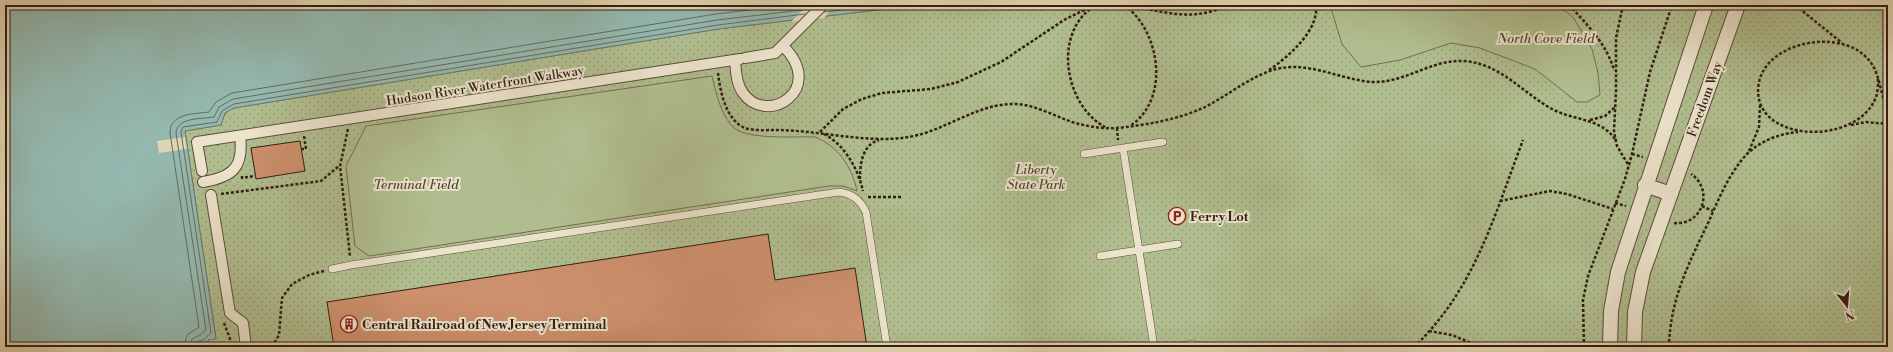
<svg xmlns="http://www.w3.org/2000/svg" width="1893" height="352" font-family="'Libre Bodoni',serif">
  <style>
    .grass { fill: url(#grass-dots); stroke: #726e51 }
    .garden { fill: #b0bd8e; stroke: #726e51 }
    .water { fill: #94b8af; stroke: #6d7a71 }
    .pier { fill: #e1d4b1 }
    .lines { fill: none; stroke-linecap: round; stroke-linejoin: round }
    .shore { stroke: #646b62; stroke-width: 1 }
    .building { fill: #cc906c; stroke: #331e14 }
    .service-casing { stroke: #5e4c3b; stroke-width: 8 }
    .pedestrian-casing { stroke: #5e4c3b; stroke-width: 12 }
    .minor-casing { stroke: #5e4c3b; stroke-width: 16 }
    .path { stroke: #331e14; stroke-width: 2.5; stroke-dasharray: 3 2; stroke-linecap: butt }
    .service { stroke: #ece3cc; stroke-width: 7 }
    .pedestrian { stroke: #ece3cc; stroke-width: 10 }
    .minor { stroke: #ece3cc; stroke-width: 14 }
    .labels { text-anchor: middle; stroke-width: 4; stroke-linejoin: round; paint-order: stroke }
    .park-label { font-size: 13px; font-style: italic; fill: #524632; stroke: #ece3cc }
    .street-label { font-size: 13px; fill: #331e14; stroke: #ece3cc }
    .poi-label { font-size: 13px; font-weight: bold; fill: #331e14; stroke: #ece3cc; text-anchor: start }
  </style>
  <defs>
    <pattern id="grass-dots" width="8" height="8" patternUnits="userSpaceOnUse"><rect width="8" height="8" fill="#b0bd8e"/><path d="M2 2h.1M6 6h.1" fill="none" stroke="#98a27a" stroke-width="1.8" stroke-linecap="round"/></pattern>
  </defs>
  <rect width="100%" height="100%" fill="#e1d4b1"/>
  <filter id="stains"><feTurbulence type="fractalNoise" baseFrequency=".005" numOctaves="4"/><feColorMatrix values="0 0 0 0 .2 0 0 0 0 .09 0 0 0 0 .02 0 0 0 .5 -.17"/></filter>
  <radialGradient id="worn" r=".72"><stop offset=".6" stop-color="#630" stop-opacity="0"/><stop offset="1" stop-color="#630" stop-opacity=".3"/></radialGradient>
  <path class="grass" d="M919,5H1888V347H199L198,345L208,340L216,338L185,131L221,125L225,113L234,108L718,29Z"/>
  <path class="garden" d="M1330,5H1557L1573,17L1592,49L1598,73L1600,95L1587,102H1577L1535,69L1480,48L1451,43L1400,60L1361,67L1342,44Z
    M712,76C716,93 720,111 731,125C743,141 795,136 815,137C838,146 852,167 857,191L843,186H829L369,256L355,246L346,166L366,126Z"/>
  <path class="water" d="M5,5H919L718,29L234,108L225,113L221,125L185,131L216,339L208,340V343L199,345V347H5Z"/>
  <path class="pier" d="M808,5H836L824,18L791,22Z
    M185,137L187,149L159,153L157,141Z"/>
  <g class="lines">
    <path class="shore" d="M825,12L884,5
      M184,347L187,335L199,327L170,133C170,113 194,114 209,112L216,102L232,93L716,14L791,5
      M190,347L192,339L200,335L206,330L176,133C177,117 202,119 214,117L219,107L233,99L717,20L811,9
      M195,347L196,342L203,340L211,333L181,132L183,127L217,122L222,111L234,104L718,25L805,14"/>
  </g>
  <path class="building" d="M300,141L305,171L256,179L251,148Z
    M768,234L775,280L855,268L867,347H334L327,302Z"/>
  <g class="lines">
    <defs>
      <path id="service" d="M1123,148L1154,347
        M1084,154L1163,142
        M1100,256L1178,244
        M332,269L351,265L839,192C853,194 860,200 866,212L887,347
        M1175,347L1193,344"/>
      <path id="pedestrian" d="M745,58L775,53L823,5
        M735,60C736,71 736,83 743,93C767,127 827,89 783,46
        M202,171L197,142L740,59
        M203,182C233,177 244,167 240,136
        M211,195L230,313L243,323L246,347"/>
      <path id="minor" d="M1645,185L1671,194
        M1610,347L1611,311L1618,272L1706,5
        M1634,347L1635,312L1643,272L1738,5"/>
    </defs>
    <use href="#service" class="service-casing"/>
    <use href="#pedestrian" class="pedestrian-casing"/>
    <use href="#minor" class="minor-casing"/>
    <path class="path" d="M1124,5C1160,30 1171,99 1130,126
      M1125,5C1163,11 1191,23 1228,5
      M1569,5C1587,24 1607,45 1614,70
      M1623,5L1616,38V91L1614,131L1617,146L1629,166
      M1795,5L1842,43
      M1090,9C1053,38 1066,106 1105,127
      M1269,70C1288,57 1319,31 1316,5
      M718,73C720,89 724,111 737,123C746,132 763,130 775,130C811,130 847,139 883,139C895,139 906,138 918,135C949,127 978,105 1011,104C1032,103 1052,115 1072,122C1089,127 1107,130 1126,127C1152,124 1183,118 1207,106C1230,94 1251,76 1276,69C1311,61 1340,80 1373,82C1405,83 1432,59 1464,61C1502,64 1523,94 1554,110C1576,121 1600,118 1615,139
      M1878,79C1878,85 1878,92 1876,97C1857,148 1747,143 1759,82C1768,41 1839,29 1866,57C1881,71 1879,93 1888,110
      M1590,120L1605,116L1616,106
      M1851,125L1866,122L1888,124
      M1117,128L1118,140
      M348,129L340,166L350,256
      M820,132L843,109L862,99L882,93L931,89L958,82L1001,62L1064,20L1082,11L1101,5
      M824,134C845,145 858,169 863,191
      M301,149H306L304,136
      M1749,151L1759,127L1760,105
      M1632,154L1643,157
      M242,176V178L255,176
      M860,179C860,164 862,145 879,140
      M221,194L321,181L339,166
      M868,197H902
      M1500,201L1550,191L1567,194L1613,209
      M1615,203L1626,206
      M1702,206L1713,211
      M1674,223C1703,226 1714,189 1691,174
      M224,323L230,339V347
      M1429,331L1452,335L1471,343
      M272,347L279,335L282,298L292,284L309,275L324,271
      M1414,347C1475,289 1494,216 1523,140
      M1584,347L1583,300L1588,276L1625,179L1632,154L1650,72L1672,5
      M1669,347C1670,299 1689,263 1709,221C1719,198 1729,174 1746,155C1760,141 1778,134 1798,132"/>
    <use href="#service" class="service"/>
    <use href="#pedestrian" class="pedestrian"/>
    <use href="#minor" class="minor"/>
  </g>
  <defs>
    <symbol id="parking-ring" viewBox="-11 -11 22 22"><circle r="9.5" fill="#ece3cc" stroke="#8f2418" stroke-width="1.5"/><path d="M-3.5-5.5H1a3.5 3.5 0 0 1 0 7H-1V5.5H-3.5ZM-1-3.4V-.6H.8a1.4 1.4 0 0 0 0-2.8Z" fill="#8f2418"/></symbol>
    <symbol id="building-ring" viewBox="-11 -11 22 22"><circle r="9.5" fill="#ece3cc" stroke="#8f2418" stroke-width="1.5"/><path d="M-4-6H4V6H1V3H-1V6H-4ZM-2.5-4.3h1.7v1.8h-1.7ZM.8-4.3h1.7v1.8H.8ZM-2.5-1h1.7V.8h-1.7ZM.8-1h1.7V.8H.8Z" fill="#8f2418"/></symbol>
  </defs>
  <g fill-rule="evenodd">
    <use href="#parking-ring" x="1167" y="206" width="20" height="20"/>
    <use href="#building-ring" x="339" y="314" width="20" height="20"/>
  </g>
  <g class="labels">
    <g class="park-label">
      <text x="1546" y="43">North Cove Field</text>
      <text x="1036" y="174">Liberty<tspan x="1036" dy="15">State Park</tspan></text>
      <text x="416" y="189">Terminal Field</text>
    </g>
    <g class="street-label">
      <text transform="translate(485 85) rotate(-9)" y="5">Hudson River Waterfront Walkway</text>
      <text transform="translate(1704 99) rotate(-70)" y="5">Freedom Way</text>
    </g>
    <g class="poi-label">
      <text x="1190" y="221">Ferry Lot</text>
      <text x="362" y="329">Central Railroad of New Jersey Terminal</text>
    </g>
  </g>
  <rect width="1893" height="352" fill="none" stroke="#e1d4b1" stroke-width="20"/>
  <rect x="6" y="6" width="1881" height="340" fill="none" stroke="#331e14" stroke-width="2"/>
  <rect x="10" y="10" width="1873" height="332" fill="none" stroke="#331e14"/>
  <g transform="translate(1847 306) rotate(163)" stroke="#ece3cc" stroke-width="3" paint-order="stroke">
  <path d="M0-3L7 15L0 10L-7 15Z" fill="#331e14"/>
  <text y="-6" font-size="11" font-weight="bold" text-anchor="middle" fill="#331e14">N</text>
  </g>
  <rect width="100%" height="100%" filter="url(#stains)"/>
  <rect width="100%" height="100%" fill="url(#worn)"/>
</svg>
